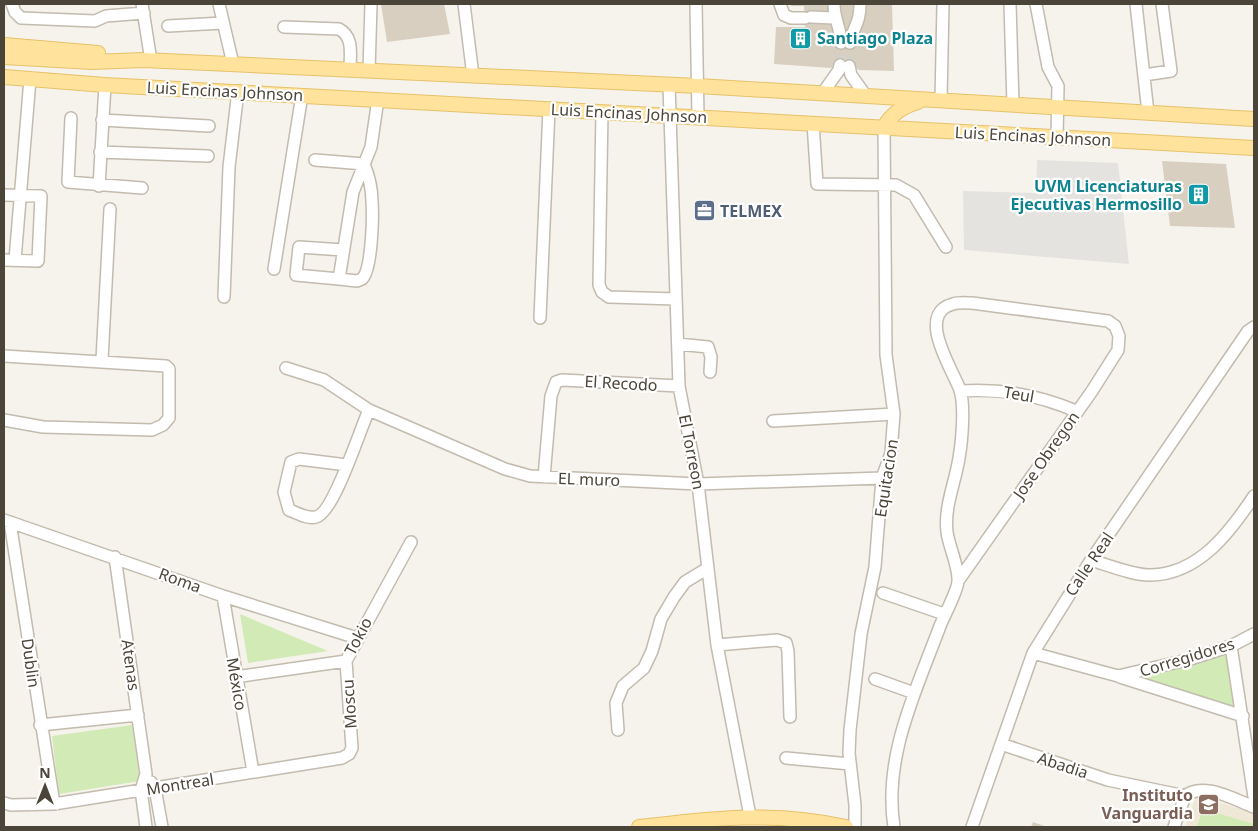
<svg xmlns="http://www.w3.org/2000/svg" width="1258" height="831" font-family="'Noto Sans',sans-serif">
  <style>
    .education { fill: #efe8d6 }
    .green { fill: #d2eab5 }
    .parking { fill: #e5e3e0 }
    .building { fill: #d8cfc1 }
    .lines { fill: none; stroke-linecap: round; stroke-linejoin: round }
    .minor-tunnel { stroke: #d4d0c8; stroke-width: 11; stroke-dasharray: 11 5.5; stroke-linecap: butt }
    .minor-casing { stroke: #c2bbae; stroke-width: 14 }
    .major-casing { stroke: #e6c16a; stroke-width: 16 }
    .minor { stroke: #fff; stroke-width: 11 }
    .major { stroke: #ffe39c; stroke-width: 14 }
    .labels { text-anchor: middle; stroke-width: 4.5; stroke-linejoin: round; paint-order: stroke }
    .culture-label { font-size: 16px; font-weight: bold; fill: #0d838f; stroke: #fff; text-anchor: start }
    .street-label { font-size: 16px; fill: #4b4439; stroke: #fff }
    .service-label { font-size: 16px; font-weight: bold; fill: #4e5e75; stroke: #fff; text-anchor: start }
    .education-label { font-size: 16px; font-weight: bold; fill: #785e54; stroke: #fff; text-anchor: end }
  </style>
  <rect width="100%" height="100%" fill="#f6f3ec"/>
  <path class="education" d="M1196,796L1254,813V827H1185Z"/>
  <path class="green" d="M240,614L328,651L248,663Z
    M1229,654L1237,710L1138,678Z
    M132,725L140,781L59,794L52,736Z
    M1203,809L1254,824V827H1197Z"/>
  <path class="parking" d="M1037,160L1118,163L1129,264L964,250L963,191L1036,193Z"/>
  <path class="building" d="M381,4H444L450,34L387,42Z
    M791,4H892L894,71L859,70L853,65L837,63L831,68L774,64L776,27H805L804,6H791Z
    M1162,161L1226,164L1235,228L1170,226Z
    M1033,822L1047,827H1031Z"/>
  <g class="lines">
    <path class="minor-tunnel" d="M840,65L841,43
      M849,66L850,43"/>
    <defs>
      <path id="minor" d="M12,4L15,12L21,18L95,21L106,16L144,13
        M142,4L151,61
        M219,4L233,64
        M464,4L473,76
        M696,4L698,117
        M780,4L784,15L791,18H805
        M834,4C834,19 841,29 841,43
        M1010,4L1013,104
        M1036,4L1048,67L1058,86L1057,137
        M1136,4L1148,113
        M811,17L834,18
        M168,26L223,23
        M284,27L339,29C354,37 350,54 350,70
        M850,43C853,26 860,25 860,4
        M849,66L851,75L866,96
        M369,71L371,4
        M1144,75L1171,71L1162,4
        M669,85L679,386L698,484L717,645L750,816
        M822,94L839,70L840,65
        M941,100L943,4
        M602,112L599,285L602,292L609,297L676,299
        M71,118L68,182L142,188
        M102,120L209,126
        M813,123L817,184L896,185L914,195L946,247
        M100,152L208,156
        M315,160L364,164C369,176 372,188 372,202C373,216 372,270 362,279L357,281L339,279
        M99,186L105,85
        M4,195L41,196L38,261L4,260
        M343,250L299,247L296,275L339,279L353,192L371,147L378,99
        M15,260L30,79
        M274,269L302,95
        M224,297L229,167L238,91
        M540,318L549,109
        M678,344L708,347L711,357L710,372
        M4,356L166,366L169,369V418L163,425L152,430L43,427L4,420
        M102,360L110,209
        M286,368L324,380L369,410
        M960,391C1002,388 1038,395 1076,411
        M773,421L894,414
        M347,465L299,459L291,462L284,492L289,510C298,513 306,519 316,517C334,513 360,429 369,410L505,469L530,476L698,484L882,478
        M544,477L551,396L556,382L562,380L679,386
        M4,520L223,596L357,638
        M10,522L54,804
        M115,557L146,774L141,790L146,827
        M1091,560C1108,565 1135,576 1151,575C1199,574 1230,532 1254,496
        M883,593L944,614
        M223,596L253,772
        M717,645L777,640L786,643L788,651L790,717
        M1231,646L1254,797
        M1033,653L1118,676L1187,660L1231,646L1254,634
        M235,677L346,661L411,542
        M1120,677L1243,716
        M875,679L914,693
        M40,725L138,715
        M618,730L616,703L623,686L644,668L652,651L661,619L674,597L685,582L708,568
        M1001,744L1108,780L1185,796
        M786,758L850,764
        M151,782L155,788L162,827
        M4,803L11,805L54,804L342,758L349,754L352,748L346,661
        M855,827V805L849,753L850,730L861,634L875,567L882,478L891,453L894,414L886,355L884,127
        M894,827C883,757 916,691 940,626C944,616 958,590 958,581C959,567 949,547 947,532C944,506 955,484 959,458C962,441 965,406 960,390C953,370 915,314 953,304C959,302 967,303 972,303L1108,321L1115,326L1119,336L1118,350L1092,391L958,581
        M972,827L1033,653L1091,560L1248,331L1254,327
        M1174,827L1185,796C1203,781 1235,800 1254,807"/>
      <path id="major" d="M4,45L98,53
        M4,57L92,62L143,60L698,86L1254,119
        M4,77L105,85L1254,148
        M884,127C892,113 903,106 918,102
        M639,827C713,818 772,811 846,827"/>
    </defs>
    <use href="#minor" class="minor-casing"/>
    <use href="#major" class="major-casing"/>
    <use href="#minor" class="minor"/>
    <use href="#major" class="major"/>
  </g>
  <defs>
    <symbol id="building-square" viewBox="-11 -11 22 22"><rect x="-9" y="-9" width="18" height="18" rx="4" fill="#0f9aa8" stroke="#fff"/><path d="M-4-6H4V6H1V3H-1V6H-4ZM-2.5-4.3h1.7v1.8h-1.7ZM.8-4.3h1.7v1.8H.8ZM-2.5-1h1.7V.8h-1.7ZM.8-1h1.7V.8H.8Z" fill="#fff"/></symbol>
    <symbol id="office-square" viewBox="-11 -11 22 22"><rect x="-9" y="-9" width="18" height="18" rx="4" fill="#5c6f8a" stroke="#fff"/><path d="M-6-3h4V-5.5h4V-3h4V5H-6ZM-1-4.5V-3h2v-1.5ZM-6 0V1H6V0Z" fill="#fff"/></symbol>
    <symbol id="school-square" viewBox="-11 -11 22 22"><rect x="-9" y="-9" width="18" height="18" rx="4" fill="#8d6e63" stroke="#fff"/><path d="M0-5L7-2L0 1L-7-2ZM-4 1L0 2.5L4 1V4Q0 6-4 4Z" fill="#fff"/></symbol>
  </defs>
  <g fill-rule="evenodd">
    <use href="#building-square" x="788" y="26" width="25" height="25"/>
    <use href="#building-square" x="1186" y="182" width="25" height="25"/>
    <use href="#office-square" x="692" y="198" width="25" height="25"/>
    <use href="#school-square" x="1196" y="792" width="25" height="25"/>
  </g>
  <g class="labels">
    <g class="culture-label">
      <text x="817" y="44">Santiago Plaza</text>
      <text x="1182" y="192" text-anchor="end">UVM Licenciaturas<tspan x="1182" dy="18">Ejecutivas Hermosillo</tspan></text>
    </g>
    <g class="street-label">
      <text transform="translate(225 91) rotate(3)" y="6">Luis Encinas Johnson</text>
      <text transform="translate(629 113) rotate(3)" y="6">Luis Encinas Johnson</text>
      <text transform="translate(1033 136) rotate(3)" y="6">Luis Encinas Johnson</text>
      <text transform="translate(621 383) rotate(3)" y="6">El Recodo</text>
      <text transform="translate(1019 394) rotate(10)" y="6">Teul</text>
      <text transform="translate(692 452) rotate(79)" y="6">El Torreon</text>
      <text transform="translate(1046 455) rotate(-55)" y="6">Jose Obregon</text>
      <text transform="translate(886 478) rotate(-81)" y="6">Equitacion</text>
      <text transform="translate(589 479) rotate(2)" y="6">EL muro</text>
      <text transform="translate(1089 564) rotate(-56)" y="6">Calle Real</text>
      <text transform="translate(180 580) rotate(20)" y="6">Roma</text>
      <text transform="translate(358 636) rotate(-62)" y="6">Tokio</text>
      <text transform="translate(1187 657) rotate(-17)" y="6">Corregidores</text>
      <text transform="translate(31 663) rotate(82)" y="6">Dublin</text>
      <text transform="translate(131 665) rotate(82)" y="6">Atenas</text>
      <text transform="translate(237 684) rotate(80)" y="6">México</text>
      <text transform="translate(349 704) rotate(-94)" y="6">Moscu</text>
      <text transform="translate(1063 765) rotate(18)" y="6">Abadia</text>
      <text transform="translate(180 784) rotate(-9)" y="6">Montreal</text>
    </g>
    <g class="service-label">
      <text x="720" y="217">TELMEX</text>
    </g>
    <g class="education-label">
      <text x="1193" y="801">Instituto<tspan x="1193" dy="18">Vanguardia</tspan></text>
    </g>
  </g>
  <rect width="1258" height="831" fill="none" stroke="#4b4439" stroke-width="10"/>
  <g transform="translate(45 786)" stroke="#ffffff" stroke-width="4" paint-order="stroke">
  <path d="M0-4L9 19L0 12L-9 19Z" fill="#4b4439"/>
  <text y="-8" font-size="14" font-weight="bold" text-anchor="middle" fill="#4b4439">N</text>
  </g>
</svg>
